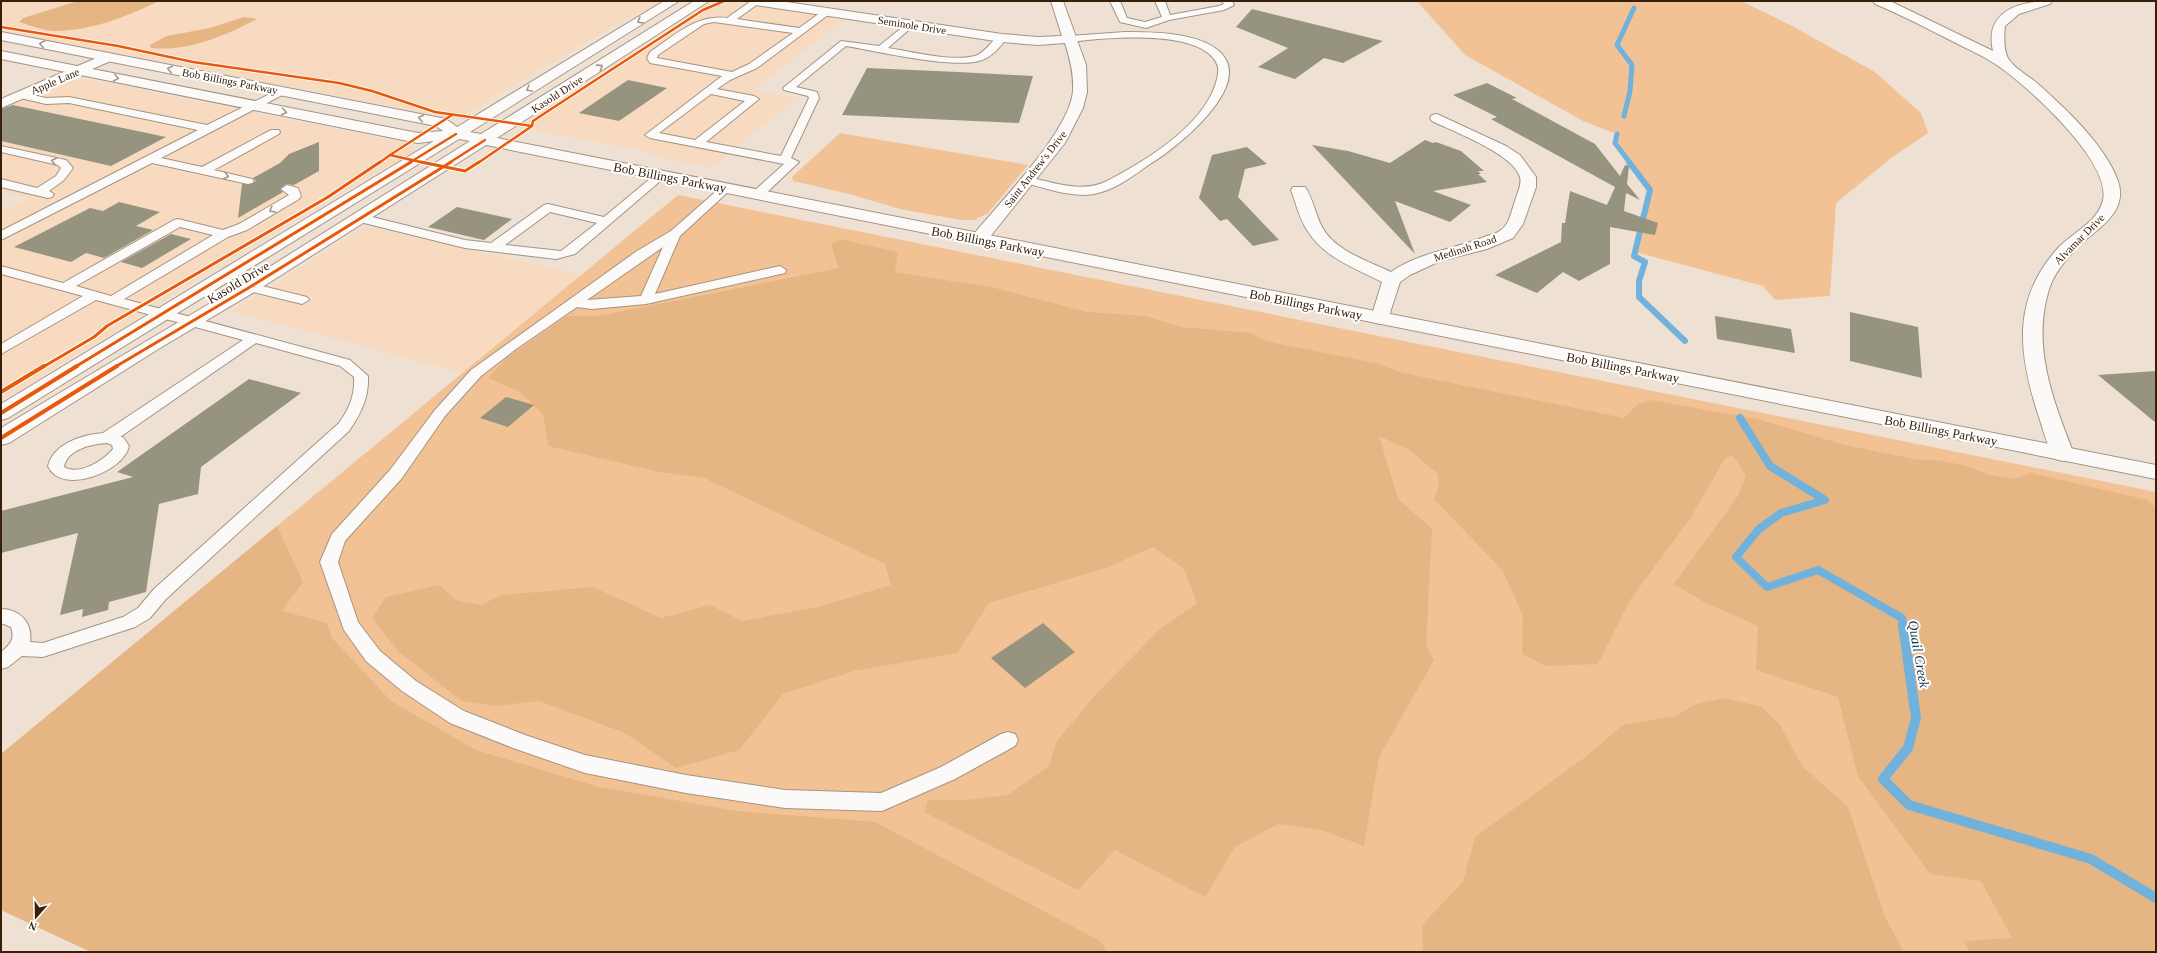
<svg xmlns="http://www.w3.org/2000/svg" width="2157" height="953" font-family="Georgia,serif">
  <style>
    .built { fill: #f7dac0 }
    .green { fill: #f2c295 }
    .forest { fill: #e6b584 }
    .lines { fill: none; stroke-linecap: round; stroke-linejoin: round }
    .stream-far3 { stroke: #71b2dc; stroke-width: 5 }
    .stream-far2 { stroke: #71b2dc; stroke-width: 6 }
    .stream-far1 { stroke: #71b2dc; stroke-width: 8 }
    .stream { stroke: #71b2dc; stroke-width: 10 }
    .building { fill: #96947f }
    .service-casing { stroke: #a49483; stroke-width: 2 }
    .minor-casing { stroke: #a49483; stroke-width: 2 }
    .secondary-casing { stroke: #a49483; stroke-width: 2 }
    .service { fill: #fcfaf9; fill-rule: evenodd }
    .minor { fill: #fcfaf9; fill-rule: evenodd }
    .secondary { fill: #fcfaf9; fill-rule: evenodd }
    .cycleway-far2-casing { stroke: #fff; stroke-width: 4 }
    .cycleway-far1-casing { stroke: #fff; stroke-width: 5 }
    .cycleway-casing { stroke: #fff; stroke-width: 6 }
    .cycleway-far2 { stroke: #e8590c; stroke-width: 2.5 }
    .cycleway-far1 { stroke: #e8590c; stroke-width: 3 }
    .cycleway { stroke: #e8590c; stroke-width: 4 }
    .oneway { stroke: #a4988d }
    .labels { text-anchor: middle; stroke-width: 4; stroke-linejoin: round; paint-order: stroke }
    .far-street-label { font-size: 11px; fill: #382008; stroke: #fff }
    .street-label { font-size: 13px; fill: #382008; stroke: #fff }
    .water-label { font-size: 14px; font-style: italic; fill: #08324c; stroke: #fff }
  </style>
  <rect width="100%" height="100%" fill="#eee1d4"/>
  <path class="built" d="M1,1H663L613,26L467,114L452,118L1,31Z
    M721,1L845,19L753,90L797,98L711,168L669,160L634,149L538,131L529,126V120L535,115L706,5Z
    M79,79H87L402,142L410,144L415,151L399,162L373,174L183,288L115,332L1,400V212L28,198L1,191V109L60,84Z
    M366,226L581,275L462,373L232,311Z"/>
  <path class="green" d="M1417,1H1741L1792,26L1875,72L1921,113L1928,133L1891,158L1836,203L1830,296L1775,300L1763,286L1635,252L1650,190L1615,143L1617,134L1583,121L1465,55Z
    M840,133L1028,165L988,213L974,220H961L900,209L849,194L793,181L792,177Z
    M678,195L2156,492V952H91L1,910V754Z"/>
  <path class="forest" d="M78,1H159C129,16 90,31 55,31C44,31 30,25 19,22L23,18Z
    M244,17L257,19C225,36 187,52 151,48L150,45L167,36L210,28Z
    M839,239L898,252L895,272L995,288L1087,312L1146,316L1180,327L1251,333L1265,341L1376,363L1403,373L1624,418L1638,404L1651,400L1757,419L1845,445L1918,460H1938L1967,466L1987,474L2013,479L2031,473L2148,500L2156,508V952H1969L1964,941L2012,938L1981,881L1930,874L1858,776L1838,697L1756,670L1758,626L1702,601L1674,584L1738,496L1746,476L1733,456L1725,458L1690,519L1630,600L1598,664L1546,666L1522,654L1523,616L1503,571L1434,499L1439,485L1438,474L1410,450L1379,436L1398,499L1432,529L1426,645L1434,660L1379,757L1364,846L1321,830L1278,824L1235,847L1205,897L1115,850L1078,890L924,812L928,800H967L1008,795L1049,766L1057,741L1096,694L1159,630L1197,603L1184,569L1153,547L1106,568L989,603L957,653L854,671L783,694L739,750L676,768L625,733L539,701L496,706L462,701L400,653L372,618L386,597L439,585L456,600L481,605L502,595L593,587L661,618L710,605L742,621L818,607L891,585L885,564L704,478L660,472L548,446L543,414L520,392L488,378L508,357L567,316H598L839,268L831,245Z
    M277,526L303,582L282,611L327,623L332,638L391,701L476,750L599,787L737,811L875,822L1100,941L1108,952H91L1,910V754Z
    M1725,698L1762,707L1780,725L1802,766L1848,807L1885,917L1904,952H1423L1422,925L1463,882L1475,837L1584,758L1623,725L1676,716L1696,704Z"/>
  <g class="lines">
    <path class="stream-far3" d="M1624,116L1630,91L1632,65L1617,45L1634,8
      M1617,134L1615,143L1630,163"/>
    <path class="stream-far2" d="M1629,162L1650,190L1634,256L1645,262L1639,281V297L1685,341"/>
    <path class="stream-far1" d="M1740,418L1770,466L1825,500L1781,513L1759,529L1736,557L1767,587L1818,570L1902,618L1903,626"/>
    <path class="stream" d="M1903,625L1916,718L1908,748L1883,779L1909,805L2091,859L2156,898"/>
  </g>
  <path class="building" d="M1252,9L1383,41L1343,63L1324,58L1295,79L1258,67L1288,48L1236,27Z
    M867,68L958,72L1033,76L1019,123L842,115Z
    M628,80L667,88L619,121L579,113Z
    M1487,83L1517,98L1512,99L1595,144L1620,176L1625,165L1629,166L1627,184L1640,200L1626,193L1624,211L1658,223L1655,235L1610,227V264L1579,281L1563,272L1537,293L1495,275L1561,242L1562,223H1565L1570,191L1607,205L1615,187L1491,119L1497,117L1453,95Z
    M13,105L166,137L111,166L1,141V109Z
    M1425,140L1433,143L1436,142L1461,151L1484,171H1478L1481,174H1478L1487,182L1433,191L1471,205L1450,222L1395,201L1415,254L1312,145L1348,151L1390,163Z
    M319,142V171L294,185L286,184L280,189L283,192L238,218L242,184H252L256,181L253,178L280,163L289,154Z
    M1247,147L1267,164L1245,169L1238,197L1279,240L1253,246L1227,219L1220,221L1199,198L1212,155Z
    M119,202L160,212L136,226L153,230L104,258L86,253L71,262L14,247L90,208L103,211Z
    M457,207L512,219L484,240L428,227Z
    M171,234L191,239L142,268L121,262Z
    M1850,312L1918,327L1922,378L1850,361Z
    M1715,316L1791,329L1795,353L1717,339Z
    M2156,371V423L2098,375Z
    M249,379L301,393L201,467L198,494L159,504L146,592L109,602L108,610L82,617L83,609L60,615L78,533L1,553V511L133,477L117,472Z
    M506,397L534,405L508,427L480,418Z
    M1043,623L1075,652L1025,688L991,658Z"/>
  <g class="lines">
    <defs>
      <path id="service" d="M751,1H762L737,19L799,28L824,10H830L832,12L757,68L730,80L717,89L754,96L759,99L706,142L781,156L809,98L808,96L784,90L783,88L841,41L879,46L910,21L913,22V26L888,48C913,52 951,62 975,56C987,52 993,37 1002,35L1007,38C1000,47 993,56 982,60C957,70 876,51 846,46L796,87L817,92L819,98L791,158L799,162L761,198H753L751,195L753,192L784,164L650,138L645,135L722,76L650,63L647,58L650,52C674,36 696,14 727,18ZM714,22L793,33L749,64L732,72L657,58L658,55L704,24ZM711,94L745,101L695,140L659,133Z
        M1110,1H1120L1127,18L1145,22L1162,17L1155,1H1165L1170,15L1219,6L1224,4L1222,1H1232L1234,5L1224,10L1169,20L1146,28L1120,22Z
        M1125,32C1153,32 1200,32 1221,53C1254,87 1175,149 1150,164C1133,176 1115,190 1094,194C1072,198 1044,188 1023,182L1021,180L1027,177C1053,182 1080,193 1105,182C1144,162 1206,125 1217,79C1219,72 1219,65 1214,59C1192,29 1103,38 1070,42L1065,39L1070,36Z
        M282,88L287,91L286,93L161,158L202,167L271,130H279L280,132L279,134L214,170L252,179L254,181L252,183L248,184L152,163L1,240V231L198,130L69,103L46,104L16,97L15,95L16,93L20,92L46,98L69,97L207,125Z
        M1,146L66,160L73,168L64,180L49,191L54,194L52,197L48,198L1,187V179L37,188L56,176L61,168L58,165L1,152Z
        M661,172L665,173L667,175L665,177L575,254L556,259L465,248L356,221L354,218L360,214L465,240L491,243L544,205L548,204L604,217L657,173ZM550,212L597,223L561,251L505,245Z
        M287,185L298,188L301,196L299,199L247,230L228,237L124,299L350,360L368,376C369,398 361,413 349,431L166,599L150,618L135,627L43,657L22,656L8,667L1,669V652C11,644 15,639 11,627L1,623V609C20,609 33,623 30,642L43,643L123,617L138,608L154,589L339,423C349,409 355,396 354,377L340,366L256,343L120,437H123L129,446C124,472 61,496 48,466C54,443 82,435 103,433L243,340L96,300L1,354V344L83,296L1,274V266L63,283L174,220L178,219L223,230L239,224L289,195L281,189ZM180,227L213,235L111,296L76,286ZM107,443L112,445L113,449C103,461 79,476 64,467C67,449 92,444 107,443Z
        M725,185L731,189L729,191L680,236L655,294L780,266L786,270L785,273L646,304L592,309L577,307L516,349L481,376L445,416L402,478L345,541L338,562L358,622L380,651L416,681L464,711L525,735L585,755L686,775L785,790L881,793L941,767L1001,734L1008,732L1015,734L1018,740L1015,746L955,779L882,811L785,808L686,793L585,773L513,748L450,723L402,691L366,661L344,630L320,562L332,534L390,470L435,410L471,370L637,251L671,231L721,187ZM663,247L641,296L587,300Z
        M250,283L307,297L309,300L302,304L245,290L243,287Z"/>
      <path id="minor" d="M749,1H780L1002,34L1038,37L1062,36L1051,1H1063L1086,65L1087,92L1083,108L1065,143L985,243L979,244L973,243L970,239L973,235C999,203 1070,131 1073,91C1074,74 1070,59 1065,43L1038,45L1002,42L755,5Z
        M1873,1H1890L1993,51C1984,11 2019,1 2052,1L2050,4L2019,14L2005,26C2004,36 2003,53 2010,61C2017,70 2029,76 2038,84C2066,109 2105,145 2118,181C2129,214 2095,229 2077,248C2065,260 2052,276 2048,293C2032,348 2054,403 2074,454L2071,459L2063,461L2055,459C2047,446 2043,429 2038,414C2018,352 2012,299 2058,248C2072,233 2099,221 2103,200C2112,161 2023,81 1992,62C1980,54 1967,49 1954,42C1928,29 1902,15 1875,4Z
        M108,53L115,57L113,60L1,108V99Z
        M1437,114L1506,146L1520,155L1536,177V187L1523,224L1513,238L1487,249L1440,261L1410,275L1400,282L1387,322L1380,324L1373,322L1371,318L1382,282C1355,268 1324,258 1307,230C1299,218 1296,203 1291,190L1293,187H1305C1313,198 1315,214 1322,227C1335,251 1368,261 1391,272C1419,252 1453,250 1484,237C1489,235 1497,234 1501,230C1510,224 1512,208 1516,198C1518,191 1522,184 1520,177C1514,154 1452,131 1432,121L1430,118L1432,115Z"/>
      <path id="secondary" d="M664,1H679L470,132L481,134L694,1H709L497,138L2156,465V479L486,145L256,291L160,348L9,443L1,445V428L244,283L470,141L459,139L8,418L1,420V404L434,141L418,143L1,59V51L418,133L443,131L436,126L1,40V32L441,118L446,119L457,127Z"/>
    </defs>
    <use href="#service" class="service-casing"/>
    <use href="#minor" class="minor-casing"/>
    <use href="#secondary" class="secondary-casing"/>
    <use href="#service" class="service"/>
    <use href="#minor" class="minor"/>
    <use href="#secondary" class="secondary"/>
    <defs>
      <path id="cycleway-far2" d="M1,27L118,46L193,62L339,83L372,91L435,112L532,126
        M379,163L390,155
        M409,163L456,134
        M425,163L390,155L452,115
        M449,163L485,140
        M478,163L532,126L533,121L542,115L703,10L724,1"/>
      <path id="cycleway-far1" d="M421,162L465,171L479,162
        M43,367L94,337L107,326L328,197L380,162
        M75,367L411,162
        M115,367L250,287L451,162"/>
      <path id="cycleway" d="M1,392L44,366
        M1,413L77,366
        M1,438L117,366"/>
    </defs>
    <use href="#cycleway-far2" class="cycleway-far2-casing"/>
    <use href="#cycleway-far1" class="cycleway-far1-casing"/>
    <use href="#cycleway" class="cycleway-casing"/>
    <use href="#cycleway-far2" class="cycleway-far2"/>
    <use href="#cycleway-far1" class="cycleway-far1"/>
    <use href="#cycleway" class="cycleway"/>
  </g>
  <defs><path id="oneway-chevron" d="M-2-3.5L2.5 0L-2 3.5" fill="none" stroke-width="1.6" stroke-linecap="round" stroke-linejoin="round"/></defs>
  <g class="oneway">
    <use href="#oneway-chevron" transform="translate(640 21) rotate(149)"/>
    <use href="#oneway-chevron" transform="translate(42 44) rotate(-169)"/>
    <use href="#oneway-chevron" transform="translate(600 67) rotate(-33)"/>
    <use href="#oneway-chevron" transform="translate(170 69) rotate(-169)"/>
    <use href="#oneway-chevron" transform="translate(116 78) rotate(11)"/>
    <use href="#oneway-chevron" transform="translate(529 89) rotate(149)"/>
    <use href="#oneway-chevron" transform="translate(284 112) rotate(11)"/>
    <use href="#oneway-chevron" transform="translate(421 118) rotate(-169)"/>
    <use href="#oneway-chevron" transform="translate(54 161) rotate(-167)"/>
    <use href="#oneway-chevron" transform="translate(226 176) rotate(13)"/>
    <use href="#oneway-chevron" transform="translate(272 210) rotate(149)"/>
  </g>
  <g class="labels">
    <g class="far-street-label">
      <text transform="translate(912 25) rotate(9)" y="4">Seminole Drive</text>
      <text transform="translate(55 81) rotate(-23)" y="4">Apple Lane</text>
      <text transform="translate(230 81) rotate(11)" y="4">Bob Billings Parkway</text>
      <text transform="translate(557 94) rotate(-33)" y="4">Kasold Drive</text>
      <text transform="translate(1035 169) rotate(-52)" y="4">Saint Andrew's Drive</text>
      <text transform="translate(2079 239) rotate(-45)" y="4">Alvamar Drive</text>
      <text transform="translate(1465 248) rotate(-18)" y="4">Medinah Road</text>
    </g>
    <g class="street-label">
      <text transform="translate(670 177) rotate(11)" y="5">Bob Billings Parkway</text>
      <text transform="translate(988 241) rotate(11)" y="5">Bob Billings Parkway</text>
      <text transform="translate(238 282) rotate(-31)" y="5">Kasold Drive</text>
      <text transform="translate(1306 304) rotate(11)" y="5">Bob Billings Parkway</text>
      <text transform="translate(1623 367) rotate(11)" y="5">Bob Billings Parkway</text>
      <text transform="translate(1941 430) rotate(11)" y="5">Bob Billings Parkway</text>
    </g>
    <g class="water-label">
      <text transform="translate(1919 654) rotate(80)" y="5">Quail Creek</text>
    </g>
  </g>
  <rect width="2157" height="953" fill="none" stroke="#382008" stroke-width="4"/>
  <g transform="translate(36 917) rotate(200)" stroke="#ffffff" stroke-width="3" paint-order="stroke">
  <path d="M0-3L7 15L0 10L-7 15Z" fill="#382008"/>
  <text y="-6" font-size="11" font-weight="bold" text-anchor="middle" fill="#382008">N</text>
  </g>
</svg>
